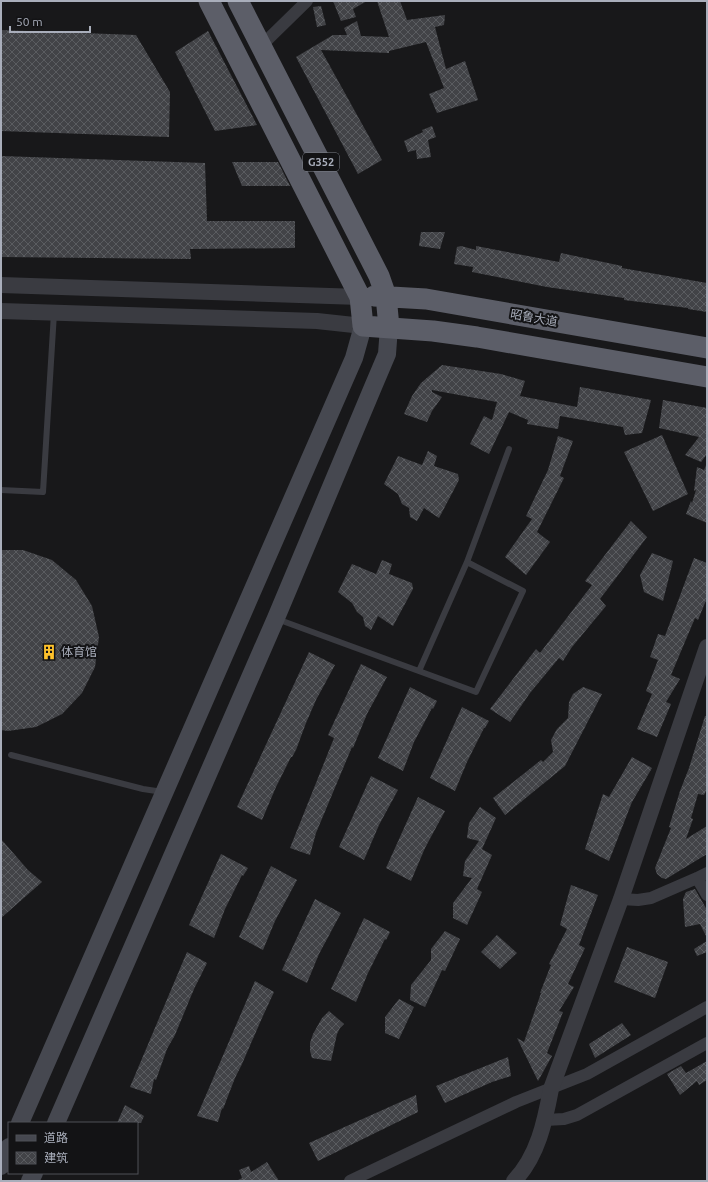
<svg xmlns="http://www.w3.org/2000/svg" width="708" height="1182" font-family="Ubuntu,'Noto Sans SC',sans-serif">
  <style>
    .building { fill: url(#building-cross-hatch) }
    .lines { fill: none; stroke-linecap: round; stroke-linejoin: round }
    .service { stroke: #3a3b41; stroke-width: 6 }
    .minor { stroke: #3a3b41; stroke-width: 12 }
    .tertiary { stroke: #3a3b41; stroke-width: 16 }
    .secondary { stroke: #464850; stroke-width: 18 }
    .trunk { stroke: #5c5e68; stroke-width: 21 }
    .labels { text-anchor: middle; stroke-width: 4; stroke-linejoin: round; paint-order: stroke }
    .shield { fill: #131315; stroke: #7c8089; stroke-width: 1 }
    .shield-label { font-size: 11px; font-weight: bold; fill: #a9aebb }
    .street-label { font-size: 12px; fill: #a9aebb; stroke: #131315 }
    .poi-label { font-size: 12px; fill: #a9aebb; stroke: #131315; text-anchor: start }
  </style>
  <defs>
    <pattern id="building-cross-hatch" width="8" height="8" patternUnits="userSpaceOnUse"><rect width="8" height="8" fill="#424347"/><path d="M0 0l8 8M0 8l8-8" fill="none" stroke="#5a5c60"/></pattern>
  </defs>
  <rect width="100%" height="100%" fill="#18181a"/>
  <path class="building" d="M333,1H367L353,9L356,17L341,21Z
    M377,1H400L407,20L445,15L444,25L435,27L446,69L465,61L478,100L437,113L429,94L444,88L426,42L389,51V53L321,50L382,160L358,174L296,57L333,35H347L344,28L357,21L361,36L389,37Z
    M321,6L326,25L317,27L313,7Z
    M1,30L136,35L170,92L169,137L1,131Z
    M208,31L257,125L215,131L175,52Z
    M432,126L436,137L428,140L431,157L417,159L416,150L408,152L404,141L423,132L422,130Z
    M1,156L205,163L207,221H295V248L190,249L191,259L1,257Z
    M232,162H278L290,186H242Z
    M421,232H445L440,249L419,246Z
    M461,246L476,250V246L559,262L561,253L622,266V268L707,283V312L688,309V308L624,300V298L547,287L472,272L473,267L454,264L457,247Z
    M442,365L501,374L525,381L520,396L577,407L580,387L651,400L642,433L625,435L623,427L560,416L558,429L527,424L528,420L509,412L489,454L470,444L484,416L492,420L497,402L432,390V392L442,397L432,411L427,422L404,414L412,396L421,383Z
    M663,400L707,408V454L701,462L685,455L699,437L659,428Z
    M662,435L688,494L653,511L624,452Z
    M558,436L573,441L560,476L564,478L537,532L550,542L526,575L505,557L532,519L526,516L548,470Z
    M428,451L437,456L434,466L458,474L459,480L439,518L424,508L417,521L410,517L409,508L402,504L398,494L384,484L398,456L422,465Z
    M707,463V523L686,514L691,501L692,503L696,490L694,491L697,467L704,470Z
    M631,521L647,537L600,599L606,606L572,647L563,661L559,658L530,693L510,722L490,709L536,649L540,653L592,585L585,581Z
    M1,550H23L52,560L76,580L92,606L99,637L95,667L82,693L62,714L36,727L8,731L1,730Z
    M652,553L673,561L663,601L644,592L640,575Z
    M694,558L707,563V598L698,620L695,618L671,675L680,679L666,702L671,704L657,737L637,729L652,694L646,691L658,660L650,657L658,634L665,636Z
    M382,560L392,564L389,574L412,583L413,589L393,626L378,616L371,630L365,626L363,617L357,612L352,603L338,592L352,564L376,574Z
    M309,652L335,665L316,700L306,723L296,750L292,757H291L276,787L262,820L237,807Z
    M361,664L387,677L367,714L353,748L352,747L316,833L310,855L290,848L334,738L328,735Z
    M410,687L437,701L433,709L432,708L414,742L403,771L378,758Z
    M583,687L602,694L565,766L505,815L493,798L541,760L543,762L553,752L551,740L557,729L568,718L569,702L573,694Z
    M462,707L489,721L485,728H484L467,762L455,791L430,778Z
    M705,716H707V789L704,795L698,794L691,818L693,819L686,839L707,826V854L666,879L662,878L657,874L655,868L671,828L669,827L680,791L689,768Z
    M632,757L652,768L632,802L609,861L585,849L603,794L609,797Z
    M371,776L398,790L379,825L364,860L339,847Z
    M418,797L445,811L425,848L411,881L386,868Z
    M480,807L496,818L482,849L492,855L477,889L482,892L467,925L453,918V903L472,878L463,876L465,861L479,841L467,838L469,823Z
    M1,839L28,870L42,882L1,918Z
    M221,854L248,868L243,876L242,875L225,909L214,938L189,925Z
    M271,866L297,880L275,921L263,950L239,937Z
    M571,885L598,895L579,945L585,948L568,984L574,987L559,1011L563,1012L547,1053L552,1056L538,1081L517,1038L524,1042L541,993H540L551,965L549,964L567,929L560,925Z
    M695,889L707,910V938L700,924L685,927L683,899L686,892Z
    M315,899L341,913L319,954L307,983L282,970Z
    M364,918L390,932L386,940L385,939L368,973L356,1002L331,989Z
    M445,931L460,939L445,971L442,970L425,1007L410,1000L411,985L431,960V949Z
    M497,935L517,953L500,969L481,952Z
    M707,941V952L697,956L694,949Z
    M627,947L668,962L655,998L614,982Z
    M187,952L207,963L194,989L175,1035L167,1049L156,1080L154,1079L151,1094L130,1087Z
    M255,981L274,992L262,1018L242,1064L235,1078L223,1109L222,1108L218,1122L197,1116Z
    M399,999L414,1007L399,1039L385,1033V1017Z
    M329,1011L344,1024L340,1028L337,1034L331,1061L312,1058L310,1051V1043L313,1034L322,1018Z
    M622,1023L631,1035L595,1058L589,1044Z
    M508,1057L511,1076L492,1082L445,1103L436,1086Z
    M707,1061V1080L699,1085L697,1081L680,1095L667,1074L681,1066L686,1073Z
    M416,1095L418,1112L318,1161L309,1143Z
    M125,1105L144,1116L141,1123H117Z
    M267,1162L279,1181H236L242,1178L239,1170L249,1166L251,1172Z"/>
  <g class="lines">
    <path class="service" d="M1,490L43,492L54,313
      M277,619L476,692L523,591L467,562L509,449
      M419,671L467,562
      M11,755L143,789L163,792"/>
    <path class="minor" d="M261,46L307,1
      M697,878L707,895
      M621,899L638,900L651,898L697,878L707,873
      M545,1120L564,1119L577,1115L707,1043
      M350,1181L516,1102L587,1074L707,1007"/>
    <path class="tertiary" d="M1,285L360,297
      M1,311L317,321L363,326
      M514,1181C538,1156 545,1121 551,1089L621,899L707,647"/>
    <path class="secondary" d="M20,1123L354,358L363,326
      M56,1123L276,618L373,387L387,354L389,327
      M1,1166L9,1147
      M30,1181L34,1173"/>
    <path class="trunk" d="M209,1L360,297L363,326L433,331L477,337L707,377
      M238,1L379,276L386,296L389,327
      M374,296L426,299L707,348"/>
  </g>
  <defs>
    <symbol id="building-bare" viewBox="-9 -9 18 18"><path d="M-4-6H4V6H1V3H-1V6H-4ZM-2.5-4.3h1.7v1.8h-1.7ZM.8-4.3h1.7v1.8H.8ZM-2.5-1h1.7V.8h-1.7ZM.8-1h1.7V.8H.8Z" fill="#ffc22b" stroke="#131315" stroke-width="2.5" paint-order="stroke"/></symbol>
  </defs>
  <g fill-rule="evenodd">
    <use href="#building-bare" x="38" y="641" width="22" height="22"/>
  </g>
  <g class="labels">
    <rect class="shield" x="303" y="153" width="36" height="18" rx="3"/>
    <g class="shield-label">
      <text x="321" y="166">G352</text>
    </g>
    <g class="street-label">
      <text transform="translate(534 318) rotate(10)" y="4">昭鲁大道</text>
    </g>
    <g class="poi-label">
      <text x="61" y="656">体育馆</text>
    </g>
  </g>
  <rect width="708" height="1182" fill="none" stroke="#a9aebb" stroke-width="4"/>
  <rect x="8" y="1122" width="130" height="52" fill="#131315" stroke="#4f5157"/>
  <rect x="16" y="1135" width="20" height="6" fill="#464850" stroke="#4f5157"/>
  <text x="44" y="1142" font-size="12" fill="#a9aebb">道路</text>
  <rect x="16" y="1152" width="20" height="12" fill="url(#building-cross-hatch)" stroke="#4f5157"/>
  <text x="44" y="1162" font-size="12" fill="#a9aebb">建筑</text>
  <path d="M10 26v6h80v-6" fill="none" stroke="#a9aebb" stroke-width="2"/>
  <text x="16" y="26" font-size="12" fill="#a9aebb" stroke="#131315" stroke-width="3" paint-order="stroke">50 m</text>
</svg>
